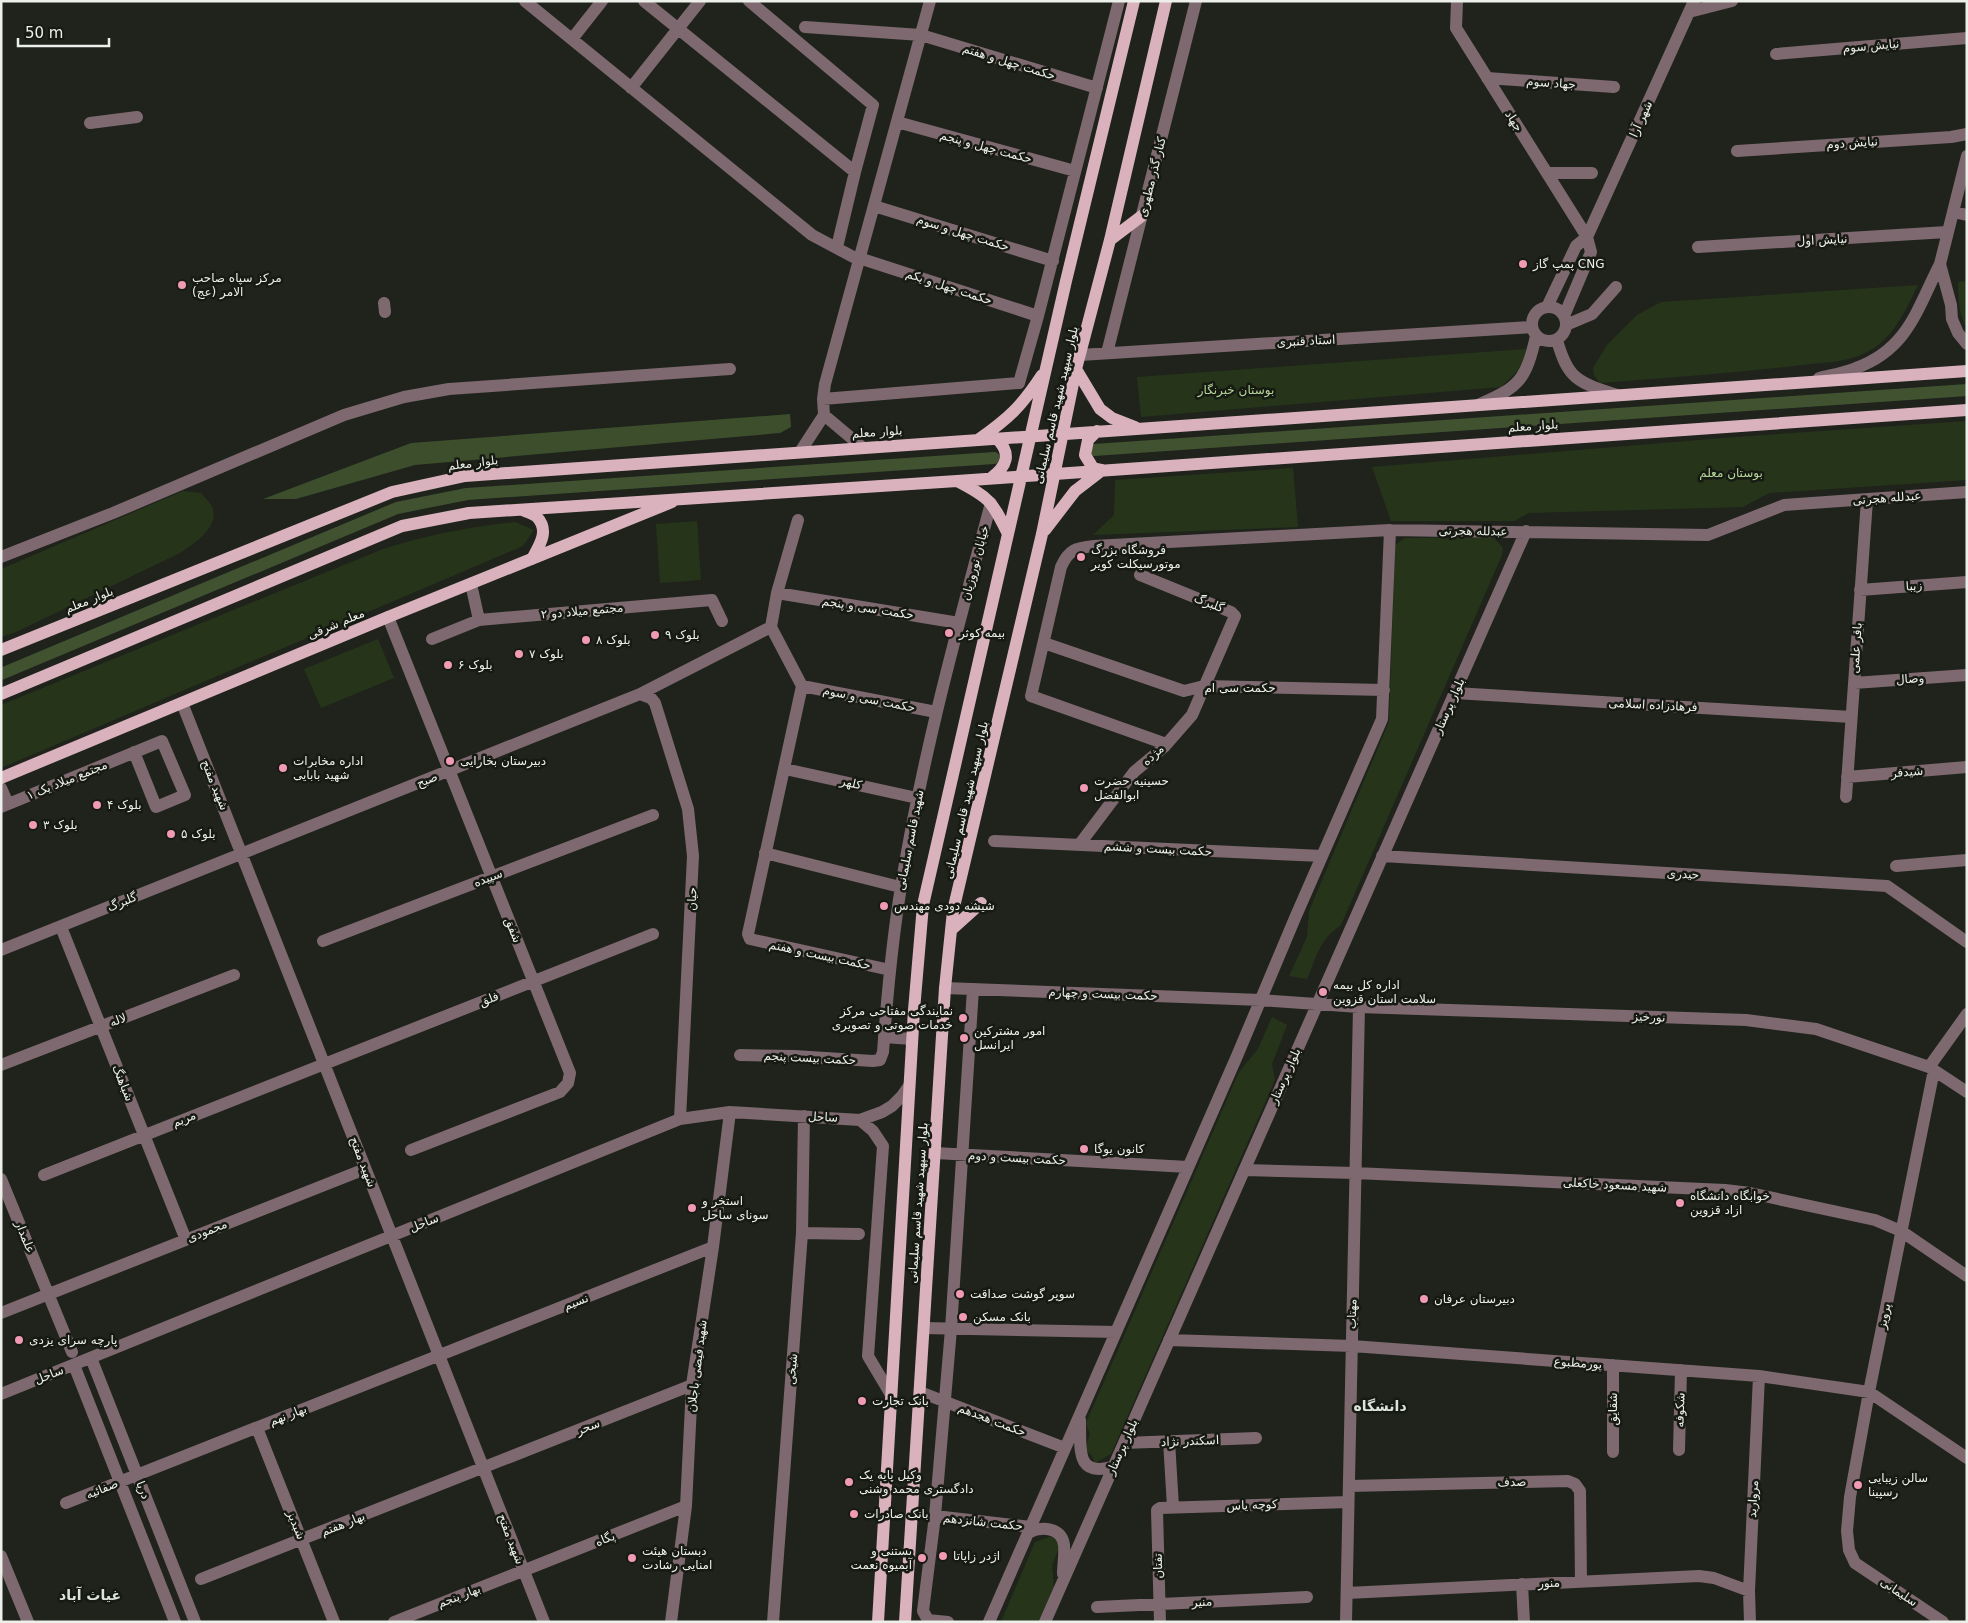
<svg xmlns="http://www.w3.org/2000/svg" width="1968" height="1623" font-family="'DejaVu Sans','Noto Sans Arabic',sans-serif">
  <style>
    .green { fill: #26351a }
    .forest { fill: #3c4e2c }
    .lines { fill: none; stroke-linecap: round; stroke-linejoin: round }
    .canal { stroke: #405230; stroke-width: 12 }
    .minor { stroke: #7d696f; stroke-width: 12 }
    .major { stroke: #dab2be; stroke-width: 12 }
    .poi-dot { fill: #f09ab6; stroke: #161a12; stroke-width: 2 }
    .labels { text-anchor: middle; stroke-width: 5; stroke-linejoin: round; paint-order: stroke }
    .street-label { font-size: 12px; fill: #ecefea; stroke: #161a12 }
    .poi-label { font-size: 12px; fill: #ecefea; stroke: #161a12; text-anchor: start }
    .park-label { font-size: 12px; fill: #b5d69a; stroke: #161a12 }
    .neighbourhood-label { font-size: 14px; font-weight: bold; fill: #dde4d9; stroke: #161a12 }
  </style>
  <rect width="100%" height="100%" fill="#1f231c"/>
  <path class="green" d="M1967,281V329C1958,314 1959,298 1958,282Z
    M1918,285C1906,310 1892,341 1865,353C1845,363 1823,362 1802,365C1735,373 1667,378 1600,383L1594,375L1593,368L1607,345L1637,315L1661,302Z
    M1526,349L1532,357L1501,387L1141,417L1137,377Z
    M1967,421V480L1769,493L1743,507L1529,513L1514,521H1391L1372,467L1735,437Z
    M1293,468L1298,527L1093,535L1114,515L1115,480Z
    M183,491L201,493C205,498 212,504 213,509C218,529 193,544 180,553L16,632L1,637V569Z
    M697,521L701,580L660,583L656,524Z
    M515,522L534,530L523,546L1,768V705L383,549C427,535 470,527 515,522Z
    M1493,537L1503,548L1502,555L1341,925C1319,940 1317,956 1307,979L1289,976L1307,937L1309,911L1389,722L1395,545L1405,538Z
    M378,639L394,678L321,708L304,669Z
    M1272,1017L1287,1025L1272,1064L1275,1080L1111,1454L1095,1463L1092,1456L1085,1449L1090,1434L1086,1423L1239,1072L1258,1049Z
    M1052,1536L1061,1543L1052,1565L1054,1588L1038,1622H1001L1035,1542Z"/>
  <path class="forest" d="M790,414L791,427L780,433L415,465L296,499H263L411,443Z"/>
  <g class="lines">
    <path class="canal" d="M1094,450L1967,390
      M1,674L397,508L467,494L994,458"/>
    <path class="minor" d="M525,1L812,235L859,260
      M644,1L855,172L837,247
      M749,1L873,105L855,172
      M1457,1L1456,28L1587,237L1591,252L1564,316
      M1689,12L1732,1
      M805,27L921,35L1097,88
      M572,39L602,1
      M1776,54L1967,38
      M1487,78L1614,87
      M631,88L700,1
      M897,122L1075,171
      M90,123L137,117
      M1737,151L1951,137L1967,134
      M1967,156L1940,264L1951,305L1952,319L1958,333L1967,344
      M1548,173H1592
      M874,206L1053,261
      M1953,212L1967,215
      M1698,247L1947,232
      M859,258L1038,316
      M384,303L385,312
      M1547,307L1576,246L1587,237L1694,1
      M1532 324a17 17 0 1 1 34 0a17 17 0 1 1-34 0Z
      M1566,325L1592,314L1616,287
      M1557,340C1568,380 1578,382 1617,395
      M1107,353L1196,1
      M1080,355L1532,327
      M1819,378C1831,375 1844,373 1856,368C1908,349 1917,309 1940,264
      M823,399L1019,383L1038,316L1119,1
      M1480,404C1520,387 1526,379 1536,336
      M824,415L862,447
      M800,452L824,415L823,399L825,384L930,1
      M1,557L113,513L344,415L404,397L449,389L730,369
      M471,584L479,620
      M1860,590L1967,582
      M777,593L959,623
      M388,617L570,1073L568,1083L560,1092L411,1150
      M771,627L777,593L798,520
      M432,639L479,620L712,600L722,621
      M1044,643L1184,691L1204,686L1384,690
      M1854,683L1967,675
      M802,686L936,712
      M1455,693L1851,717
      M640,694L651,698L655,703L688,809L693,856L680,1119
      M182,703L544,1622
      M1166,744L1031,696L1061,567C1069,549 1076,548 1094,546L1390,530L1708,535L1784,505L1967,492
      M785,769L917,798
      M1847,777L1967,767
      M1,788L8,804
      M1846,797L1867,500
      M1,807L162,741L185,795L156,807L134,752
      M994,841L1322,856
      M1079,845L1134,772L1164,747L1192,715L1235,616L1231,612L1140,575
      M765,853L900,887
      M1382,856L1887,886L1967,942
      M1896,866L1967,860
      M61,927L186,1240
      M323,941L653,815
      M1,950L640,694L771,627L802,686L748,934L750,939L890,970
      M945,988L1261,1000L1359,1007L1746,1020L1816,1029L1929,1067L1967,1092
      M884,1037L912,1039
      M740,1055L794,1056L873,1061L880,1060L883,1052C887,997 892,941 901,887C922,757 957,630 991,503
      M1,1065L234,975
      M1929,1067L1967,1014
      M1934,1070L1869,1392L1850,1497L1847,1531L1849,1550L1855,1563L1943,1622
      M860,1120L873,1131L883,1146L868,1356L890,1393
      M935,1153L1188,1167
      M1244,1170L1355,1173L1725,1190L1750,1193L1875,1220L1901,1231L1967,1276
      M44,1175L653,934
      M1,1179L72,1352
      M802,1233L859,1234
      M1,1313L365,1169
      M924,1328L1116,1332
      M1169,1340L1352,1346L1759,1376L1869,1392L1967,1458
      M91,1358L195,1622
      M74,1365L175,1622
      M1613,1365V1452
      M920,1392L1065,1448
      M1,1394L680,1119L730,1112L860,1120L882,1112L892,1106L902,1096L909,1086
      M1080,1420C1081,1446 1074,1479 1114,1466
      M257,1428L334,1622
      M1169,1441L1173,1507
      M1124,1443L1256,1438
      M1679,1450L1681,1370
      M1349,1486L1568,1481L1575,1484L1580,1491L1581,1582
      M66,1503L713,1247
      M935,1516L1031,1527
      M1028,1533C1041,1526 1062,1527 1064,1545C1065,1555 1063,1565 1063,1574
      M1,1556L28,1622
      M201,1579L692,1385
      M1522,1584L1524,1622
      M1347,1593L1699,1576L1714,1578L1749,1591
      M1097,1607L1307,1597
      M394,1622L686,1506
      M671,1622L686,1506L692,1385L713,1247L730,1112
      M773,1622L802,1233L804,1116
      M948,1622L928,1620L923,1611L935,1516L951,1329L973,989
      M989,1622L1237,1056L1295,918L1382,719L1390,530
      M1045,1622L1526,531
      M1160,1622L1157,1510L1160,1508L1348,1502
      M1346,1622L1359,1007
      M1750,1622L1749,1591L1759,1376"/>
    <path class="major" d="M1110,240L1143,215
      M1076,369L1100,409L1112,418L1135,427
      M1097,431L1088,440L1085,455L1093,468L1102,470
      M978,440C1009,418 1021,407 1042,375
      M991,478C1006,467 1013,454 996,438
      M957,481C990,498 992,501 1008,534
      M522,510C527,512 534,514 537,517C550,531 539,546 532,559
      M1045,530L1075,491L1101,471
      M1,650L392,492L465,476L1967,371
      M1,694L402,526L469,513L957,481L1967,410
      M1,778L388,617L672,502
      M951,930L981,903
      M878,1622L914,1010L923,905L1066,281L1134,1
      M905,1622L945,988L953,911L1042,534L1076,369L1110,240L1166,1"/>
  </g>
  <g class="poi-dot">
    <circle cx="1523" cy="264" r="5"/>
    <circle cx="182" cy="285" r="5"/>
    <circle cx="1081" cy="557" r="5"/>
    <circle cx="949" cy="633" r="5"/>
    <circle cx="655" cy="635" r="5"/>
    <circle cx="586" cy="640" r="5"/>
    <circle cx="519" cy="654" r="5"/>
    <circle cx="448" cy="665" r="5"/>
    <circle cx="450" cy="761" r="5"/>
    <circle cx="283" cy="768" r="5"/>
    <circle cx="1084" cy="788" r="5"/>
    <circle cx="97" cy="805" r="5"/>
    <circle cx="33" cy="825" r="5"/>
    <circle cx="171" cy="834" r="5"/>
    <circle cx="884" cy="906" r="5"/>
    <circle cx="1323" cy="992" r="5"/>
    <circle cx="963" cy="1018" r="5"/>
    <circle cx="964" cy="1038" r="5"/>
    <circle cx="1084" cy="1149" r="5"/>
    <circle cx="1680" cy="1203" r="5"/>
    <circle cx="692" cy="1208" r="5"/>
    <circle cx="960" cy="1294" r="5"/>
    <circle cx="1424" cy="1299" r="5"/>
    <circle cx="963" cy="1317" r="5"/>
    <circle cx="19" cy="1340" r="5"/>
    <circle cx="862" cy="1401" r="5"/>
    <circle cx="849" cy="1482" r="5"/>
    <circle cx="1858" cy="1485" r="5"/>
    <circle cx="854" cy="1514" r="5"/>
    <circle cx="943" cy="1556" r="5"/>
    <circle cx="632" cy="1558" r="5"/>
    <circle cx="922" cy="1558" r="5"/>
  </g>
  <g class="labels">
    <g class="street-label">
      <text transform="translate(1871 46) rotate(-5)" y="4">نیایش سوم</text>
      <text transform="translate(1009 62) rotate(17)" y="4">حکمت چهل و هفتم</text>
      <text transform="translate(1551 83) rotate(4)" y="4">جهاد سوم</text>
      <text transform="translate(1641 119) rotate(-66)" y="4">شهر آرا</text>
      <text transform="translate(1514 121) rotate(58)" y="4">جهاد</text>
      <text transform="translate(1852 143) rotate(-4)" y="4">نیایش دوم</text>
      <text transform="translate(986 147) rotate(15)" y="4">حکمت چهل و پنجم</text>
      <text transform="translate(1152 177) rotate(-76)" y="4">کنار گذر مطهری</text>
      <text transform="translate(963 233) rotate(17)" y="4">حکمت چهل و سوم</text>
      <text transform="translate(1822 240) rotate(-3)" y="4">نیایش اول</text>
      <text transform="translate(949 287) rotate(18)" y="4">حکمت چهل و یکم</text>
      <text transform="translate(1306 341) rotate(-3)" y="4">استاد قنبری</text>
      <text transform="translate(1056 405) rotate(-77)" y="4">بلوار سپهبد شهید قاسم سلیمانی</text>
      <text transform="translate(1533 426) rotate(-4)" y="4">بلوار معلم</text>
      <text transform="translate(877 432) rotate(-4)" y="4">بلوار معلم</text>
      <text transform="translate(473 463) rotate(-7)" y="4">بلوار معلم</text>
      <text transform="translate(1887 498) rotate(-4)" y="4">عبدلله هجرتی</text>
      <text transform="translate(1473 531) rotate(1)" y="4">عبدلله هجرتی</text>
      <text transform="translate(975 563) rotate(-75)" y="4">خیابان نوروزیان</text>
      <text transform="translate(1914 586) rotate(-4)" y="4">زیبا</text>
      <text transform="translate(89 600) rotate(-22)" y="4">بلوار معلم</text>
      <text transform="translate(1209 603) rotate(22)" y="4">گلبرگ</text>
      <text transform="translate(868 608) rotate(9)" y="4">حکمت سی و پنجم</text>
      <text transform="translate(582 611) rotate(-5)" y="4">مجتمع میلاد دو ۲</text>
      <text transform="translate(336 624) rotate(-23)" y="4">معلم شرقی</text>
      <text transform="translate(1856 648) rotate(-86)" y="4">باقر علمی</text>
      <text transform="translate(1910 679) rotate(-4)" y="4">وصال</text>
      <text x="1240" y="692">حکمت سی ام</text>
      <text transform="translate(869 699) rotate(11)" y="4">حکمت سی و سوم</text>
      <text transform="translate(1653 705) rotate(3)" y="4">فرهادزاده اسلامی</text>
      <text transform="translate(1449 706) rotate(-66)" y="4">بلوار پرستار</text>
      <text transform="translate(1153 755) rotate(-42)" y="4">مژده</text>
      <text transform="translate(1907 772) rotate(-5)" y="4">شیدفر</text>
      <text transform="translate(67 780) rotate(-22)" y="4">مجتمع میلاد یک ۱</text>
      <text transform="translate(427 780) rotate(-22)" y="4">صبح</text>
      <text transform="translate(851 783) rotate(13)" y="4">کلهر</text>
      <text transform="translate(215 785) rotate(68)" y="4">شهید مفتح</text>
      <text transform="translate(966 800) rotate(-77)" y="4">بلوار سپهبد شهید قاسم سلیمانی</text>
      <text transform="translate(910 840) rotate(-79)" y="4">شهید قاسم سلیمانی</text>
      <text transform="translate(1158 849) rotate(3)" y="4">حکمت بیست و ششم</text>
      <text transform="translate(1683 874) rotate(3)" y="4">حیدری</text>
      <text transform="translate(488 878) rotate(-21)" y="4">سپیده</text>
      <text transform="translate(692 899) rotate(-88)" y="4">حیان</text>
      <text transform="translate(122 902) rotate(-22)" y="4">گلبرگ</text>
      <text transform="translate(513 930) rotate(68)" y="4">شفق</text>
      <text transform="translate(820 955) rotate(12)" y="4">حکمت بیست و هفتم</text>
      <text transform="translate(1103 994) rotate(2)" y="4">حکمت بیست و چهارم</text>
      <text transform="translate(489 999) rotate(-22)" y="4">فلق</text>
      <text transform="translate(1649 1017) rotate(2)" y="4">نورخیز</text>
      <text transform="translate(118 1020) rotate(-21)" y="4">لاله</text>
      <text transform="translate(810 1058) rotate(3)" y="4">حکمت بیست پنجم</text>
      <text transform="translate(1285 1076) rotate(-66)" y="4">بلوار پرستار</text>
      <text transform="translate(123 1083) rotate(68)" y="4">شباهنگ</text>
      <text transform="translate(823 1117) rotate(3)" y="4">ساحل</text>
      <text transform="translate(184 1119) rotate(-22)" y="4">مریم</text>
      <text transform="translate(1017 1158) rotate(3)" y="4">حکمت بیست و دوم</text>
      <text transform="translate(363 1162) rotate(69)" y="4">شهید مفتح</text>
      <text transform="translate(1615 1185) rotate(3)" y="4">شهید مسعود خاکعلی</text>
      <text transform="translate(918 1203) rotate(-86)" y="4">بلوار سپهبد شهید قاسم سلیمانی</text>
      <text transform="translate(424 1223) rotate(-22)" y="4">ساحل</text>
      <text transform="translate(207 1231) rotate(-22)" y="4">محمودی</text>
      <text transform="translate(25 1237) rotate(68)" y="4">علمدار</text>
      <text transform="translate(576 1302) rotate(-22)" y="4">نسیم</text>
      <text transform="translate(1352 1314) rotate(-89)" y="4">مهتاب</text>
      <text transform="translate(1884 1316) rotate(-79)" y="4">پرویز</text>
      <text transform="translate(1578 1363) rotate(4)" y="4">پورمطبوع</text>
      <text transform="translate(697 1366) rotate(-83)" y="4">شهید فیضی باجلان</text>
      <text transform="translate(792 1369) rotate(-86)" y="4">شیخی</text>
      <text transform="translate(49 1375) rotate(-22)" y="4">ساحل</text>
      <text transform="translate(1613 1409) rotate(-90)" y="4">شقایق</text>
      <text transform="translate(1680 1410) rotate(-88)" y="4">شکوفه</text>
      <text transform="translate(288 1415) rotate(-21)" y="4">بهار نهم</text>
      <text transform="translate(992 1420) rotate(21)" y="4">حکمت هجدهم</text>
      <text transform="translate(588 1427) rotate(-22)" y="4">سحر</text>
      <text transform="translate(1190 1441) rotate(-2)" y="4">اسکندر نژاد</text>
      <text transform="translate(1122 1447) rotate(-66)" y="4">بلوار پرستار</text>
      <text transform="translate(1512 1482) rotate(-1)" y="4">صدف</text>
      <text transform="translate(102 1489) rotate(-22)" y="4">صفائیه</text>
      <text transform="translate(143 1490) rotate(68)" y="4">دریا</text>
      <text transform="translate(1753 1499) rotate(-87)" y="4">مروارید</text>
      <text transform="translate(1252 1505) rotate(-2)" y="4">کوچه یاس</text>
      <text transform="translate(983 1522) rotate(6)" y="4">حکمت شانزدهم</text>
      <text transform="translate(343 1524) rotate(-22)" y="4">بهار هفتم</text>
      <text transform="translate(296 1525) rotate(68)" y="4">شبدیز</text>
      <text transform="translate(511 1539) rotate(69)" y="4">شهید مفتح</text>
      <text transform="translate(605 1539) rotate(-22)" y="4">پگاه</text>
      <text transform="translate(1158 1566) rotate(-92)" y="4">تفتان</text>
      <text transform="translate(1549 1583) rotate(-2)" y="4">منور</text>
      <text transform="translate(1899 1592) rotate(34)" y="4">سلیمانی</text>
      <text transform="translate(459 1596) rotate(-21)" y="4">بهار پنجم</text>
      <text transform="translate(1202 1602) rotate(-3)" y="4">منیر</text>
    </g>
    <g class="poi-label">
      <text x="1533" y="268">پمپ گاز CNG</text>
      <text x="192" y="282">مرکز سپاه صاحب<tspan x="192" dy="14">الامر (عج)</tspan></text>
      <text x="1091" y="554">فروشگاه بزرگ<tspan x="1091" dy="14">موتورسیکلت کویر</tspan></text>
      <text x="959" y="637">بیمه کوثر</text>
      <text x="665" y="639">بلوک ۹</text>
      <text x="596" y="644">بلوک ۸</text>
      <text x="529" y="658">بلوک ۷</text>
      <text x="458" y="669">بلوک ۶</text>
      <text x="293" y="765">اداره مخابرات<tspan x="293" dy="14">شهید بابایی</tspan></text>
      <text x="460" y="765">دبیرستان بخارایی</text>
      <text x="1094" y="785">حسینیه حضرت<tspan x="1094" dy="14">ابوالفضل</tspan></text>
      <text x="107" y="809">بلوک ۴</text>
      <text x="43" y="829">بلوک ۳</text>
      <text x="181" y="838">بلوک ۵</text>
      <text x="894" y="910">شیشه دودی مهندس</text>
      <text x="1333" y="989">اداره کل بیمه<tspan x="1333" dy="14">سلامت استان قزوین</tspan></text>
      <text x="953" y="1015" text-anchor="end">نمایندگی مفتاحی مرکز<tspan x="953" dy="14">خدمات صوتی و تصویری</tspan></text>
      <text x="974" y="1035">امور مشترکین<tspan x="974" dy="14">ایرانسل</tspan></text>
      <text x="1094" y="1153">کانون یوگا</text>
      <text x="1690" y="1200">خوابگاه دانشگاه<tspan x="1690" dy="14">ازاد قزوین</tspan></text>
      <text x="702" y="1205">استخر و<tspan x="702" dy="14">سونای ساحل</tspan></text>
      <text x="970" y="1298">سوپر گوشت صداقت</text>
      <text x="1434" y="1303">دبیرستان عرفان</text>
      <text x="973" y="1321">بانک مسکن</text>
      <text x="29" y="1344">پارچه سرای یزدی</text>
      <text x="872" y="1405">بانک تجارت</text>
      <text x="859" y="1479">وکیل پایه یک<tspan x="859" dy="14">دادگستری محمد وشنی</tspan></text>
      <text x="1868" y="1482">سالن زیبایی<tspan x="1868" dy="14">رسپینا</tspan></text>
      <text x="864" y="1518">بانک صادرات</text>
      <text x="642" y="1555">دبستان هیئت<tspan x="642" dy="14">امنایی رشادت</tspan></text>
      <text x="912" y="1555" text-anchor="end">بستنی و<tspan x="912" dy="14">آبمیوه نعمت</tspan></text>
      <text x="953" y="1560">اژدر زاپاتا</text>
    </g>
    <g class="park-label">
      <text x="1236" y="394">بوستان خبرنگار</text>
      <text x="1731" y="477">بوستان معلم</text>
    </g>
    <g class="neighbourhood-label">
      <text x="1380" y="1411">دانشگاه</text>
      <text x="90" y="1600">غیاث آباد</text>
    </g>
  </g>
  <rect width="1968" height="1623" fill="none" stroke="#ecefea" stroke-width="5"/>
  <path d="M18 38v8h91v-8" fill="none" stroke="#ecefea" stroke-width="2.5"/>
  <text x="25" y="38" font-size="15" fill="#ecefea" stroke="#161a12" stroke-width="4" paint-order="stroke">50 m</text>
</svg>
